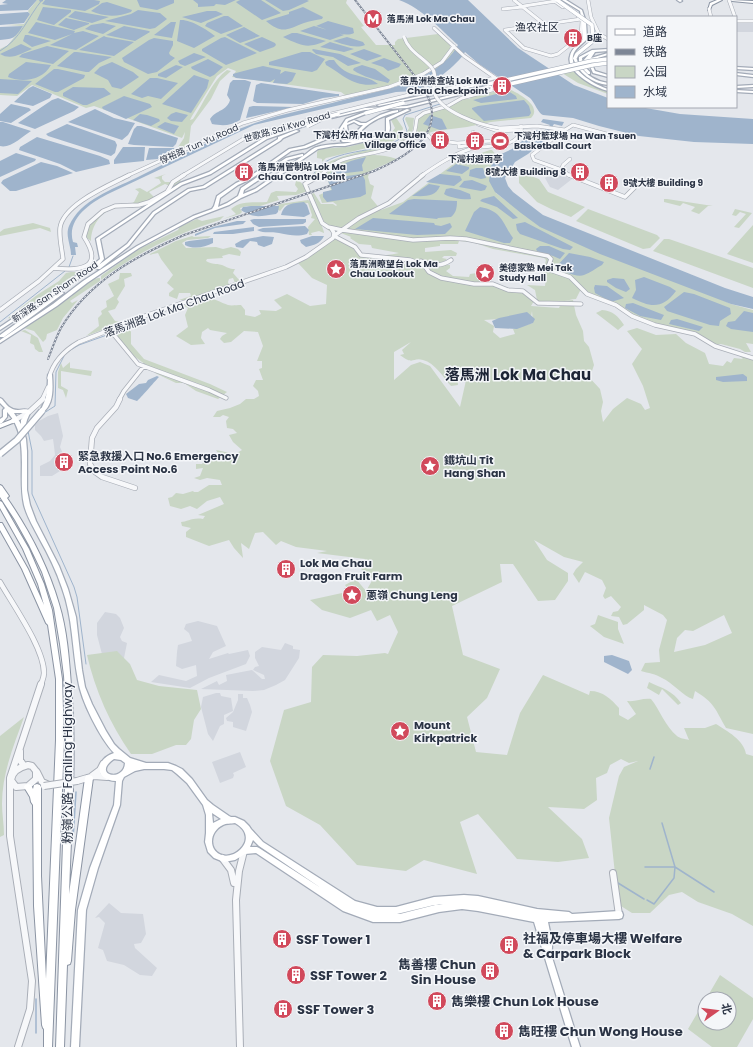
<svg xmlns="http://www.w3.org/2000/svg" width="753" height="1047" font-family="Poppins,'Noto Sans SC',sans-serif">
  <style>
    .built { fill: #d2d6de }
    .green { fill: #c9d6c5; fill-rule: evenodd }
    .water { fill: #9fb4cc }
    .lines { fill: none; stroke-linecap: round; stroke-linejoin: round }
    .stream-far1 { stroke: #9fb4cc; stroke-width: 1 }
    .stream { stroke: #9fb4cc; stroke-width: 1.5 }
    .river { fill: #9fb4cc; fill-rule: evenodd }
    .minor-far3-casing { stroke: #a9aeb7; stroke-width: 4 }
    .minor-far2-casing { stroke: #a9aeb7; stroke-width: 5 }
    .minor-far1-casing { stroke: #a9aeb7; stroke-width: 6 }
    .minor-casing { stroke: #a9aeb7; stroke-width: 8 }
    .major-casing { stroke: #a3abb8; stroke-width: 2.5 }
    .highway-casing { stroke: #8b94a3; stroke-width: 2 }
    .minor-far3 { stroke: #f7f8fa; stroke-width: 3 }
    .minor-far2 { stroke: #f7f8fa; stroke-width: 3.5 }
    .minor-far1 { stroke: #f7f8fa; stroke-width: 4.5 }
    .minor { stroke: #f7f8fa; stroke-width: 6 }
    .major { fill: #fff; fill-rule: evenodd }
    .highway { fill: #fff; fill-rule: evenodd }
    .rail-casing { stroke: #7d8696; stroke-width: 2 }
    .rail { stroke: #f4f6f9; stroke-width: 1; stroke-dasharray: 2; stroke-linecap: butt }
    .minor-bridge-far1-casing { stroke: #a9aeb7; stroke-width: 4; stroke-linecap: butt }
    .minor-bridge-casing { stroke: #a9aeb7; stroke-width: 8; stroke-linecap: butt }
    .major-bridge-far1-casing { stroke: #a3abb8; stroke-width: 4.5; stroke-linecap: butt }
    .major-bridge-casing { stroke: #a3abb8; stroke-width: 8; stroke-linecap: butt }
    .minor-bridge-far1 { stroke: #f7f8fa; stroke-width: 3 }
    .minor-bridge { stroke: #f7f8fa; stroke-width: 6 }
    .major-bridge-far1 { stroke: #fff; stroke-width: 3.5 }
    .major-bridge { stroke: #fff; stroke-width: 5.5 }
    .labels { text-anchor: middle; stroke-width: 3; stroke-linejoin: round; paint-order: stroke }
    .far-poi-label { font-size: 9px; font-weight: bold; fill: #2b3445; stroke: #f4f6f9; text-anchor: start }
    .far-street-label { font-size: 9px; fill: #2b3445; stroke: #f4f6f9 }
    .far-quarter-label { font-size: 11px; fill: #1d2536; stroke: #f4f6f9 }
    .street-label { font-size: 11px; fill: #2b3445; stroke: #f4f6f9 }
    .poi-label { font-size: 11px; font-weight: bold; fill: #2b3445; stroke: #f4f6f9; text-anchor: start }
    .near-street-label { font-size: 13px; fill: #2b3445; stroke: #f4f6f9 }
    .near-poi-label { font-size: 13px; font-weight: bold; fill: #2b3445; stroke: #f4f6f9; text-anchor: start }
    .district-label { font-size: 15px; font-weight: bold; fill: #1d2536; stroke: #f4f6f9 }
  </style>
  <rect width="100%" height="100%" fill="#e4e7ec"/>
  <path class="built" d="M736,22L753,23V32H736Z
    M554,171L560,175L572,179L558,190L550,187L545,178Z
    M58,413L63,436L60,447L67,463L65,468L52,476H40V466L50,461L55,455L54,446L53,439L44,441L41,436L35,430V425L39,421L48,416Z
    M105,612L116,614L120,618L124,628L120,637L122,641L127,643L123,663L103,658L97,635V623Z
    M198,621L217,626L226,646L213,652L209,659L228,653L229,654L248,650L250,656L246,664L209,678L190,688L151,682L159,675L186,681L197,676L196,665L182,669L176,666L177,652L178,645L192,641L189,633L184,629L186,624Z
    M285,643L293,646V649L300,650L299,658L285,680L276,685L264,690L253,691L201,689L217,681L219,685L227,681L226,675L252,670L262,679H265L264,675L253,670L255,667L259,666L255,658V652L262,647L281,650Z
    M216,693H220L221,696L231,698L233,711L224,715V724L220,726L213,741L208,734L201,707L203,697Z
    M238,694H243V698H247L250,705L252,712L246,731L233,727V722L227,721L226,718L233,712L238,700Z
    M240,752L246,767L233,773L234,775L233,778L220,783L212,762Z
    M109,903L121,913L143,914L146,934L141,943L134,944L135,948L157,968L152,976L140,975L124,965L107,961L103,950L98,948L105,923L99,917L95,918Z"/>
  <path class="green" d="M37,0H347L346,3L364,26L361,27L376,45H395V42L398,39L438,34L450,44V48L456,50L446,62L435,70L422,73L394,84L346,97L343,96L345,95L341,92L232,77L236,71L228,68L217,76L192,116L190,120L193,119C204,103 212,81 227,70L231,71L220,81L211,99L191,126L189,143L181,150H176L184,138L185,132L182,138L94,106L86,108L32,85L17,96L0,95V49L8,45L23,26L6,25L24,24L30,14L28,11Z
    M575,70L592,85L608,91V94L578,83L562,73Z
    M509,89C518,93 543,106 531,118L491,122L467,127L435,131L416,137L415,136L416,121L420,116L466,98L469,99L473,96Z
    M395,116L403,128L401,137L391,142L326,158L322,162V159L317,158V152L319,149L348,147L386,137L390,135L395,128L391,120Z
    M406,117L414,118C413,124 414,131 410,136C399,151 353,154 334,162C327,166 321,173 315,178L313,177C320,156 379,148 399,142L404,138L409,128L405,119Z
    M490,150H492L497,156L491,166L496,193L505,200L731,304L753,310V344L746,343L751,352H745L740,349L721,344L713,345L696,335L652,324L632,316L618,306L583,290L580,291L576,299C563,300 548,307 537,300L535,290L527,285L545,286L546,279L543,273L546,260L544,258L493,249L472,242L459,241L458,244H440V246L425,248V252L451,250L457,253L456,256H444L442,258L447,259L441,264L450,265V268L446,271L453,276L469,277L470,274L477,273C488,289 520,287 534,301L531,306L559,308L562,301L573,300L576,315L583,331L584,341L589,347L594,365L592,371L587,375L600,389L603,402L601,411L603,422L613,409L627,398L641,404L645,410L650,408L643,386L632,364L642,349L627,331L637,328L656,335L676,334L686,343L705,353L709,364L723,366L727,361L731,363L734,358L743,359L738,354L753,358V734L726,728C715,709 715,703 695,691L693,699C684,697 672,682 662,678C656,674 648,673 641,671L645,663L660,662L659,650L667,620L663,615L644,605V610L627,624L623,625L619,617L611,616L613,612L618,611L621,607L611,596L605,599L603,596L606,588L602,580L585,572L579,583L573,574L576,569L583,562L564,557L534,540L547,560L568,573V581L555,600L538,601L513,564H500L502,582L452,606L463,655L500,669L487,698L467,717L476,752L507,755L520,713L543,675L589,695L590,691C603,691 611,699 619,708V715L628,720L636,714L627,701C636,702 642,698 651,699C660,710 665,726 677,736C679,738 685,739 689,740L684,728H705L716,724C727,731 744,740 746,754L753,756V926L732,914L698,902L682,892L669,895L650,913H632L613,901L620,892L613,888L615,874L609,818L619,776L624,767L638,761L629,763L621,759L610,765L607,773L596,778L597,800L584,809L548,807L582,839L589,858L558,862L517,859L478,814L460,822L477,874L424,860L406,871L357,865L320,825L286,806L270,761L284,710L311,702L312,667L323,655L357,656L385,653L388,654L398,632L390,615L377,621L371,610L350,618L322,610L310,600L342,593L345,602L358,601L345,585L356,579L366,591L373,579L361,569L365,559L317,553L327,551L296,547L281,541L276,545L263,532L255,533L249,549L241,543L243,558L234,548L229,540L209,546L186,537V532L191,528L182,526L181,522C187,522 193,517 203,519L205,516L198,515L224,504L220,497L207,501L197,509L190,506L181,509L170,506L168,498L172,497L176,493L183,494L193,491L194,492H198L209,485H222L220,480L207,478L200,480L194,478L200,476L203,468L196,469V464H202L207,458H214L218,453L216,450L235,454L242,450L233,442L229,435L237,433L233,429L227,428L226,421L229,417L223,415L220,417H213L217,411L230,408L240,404L246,399H254L259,396L258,391L253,386L256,380H263L259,369L262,368V361H257L263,346L258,332L244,331L231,342L224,343L220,339L222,336L227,333L210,330L208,328L202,332L201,338L205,344L191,345L176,336L188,327L185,315L188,308L184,306L186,304H192L194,301H203L205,297C211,297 222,303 228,305C231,306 237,305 241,305L245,310V315L255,317L261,314L259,310L276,311L282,308L274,300L287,294L310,306L326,304L327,285L312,278L298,263L335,237L354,247L361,255C374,256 386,256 399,253L372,248L371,245L359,244L350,238L351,237L341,233L334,226V230L339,233L335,235L328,230L311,194L314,193L321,204H333L336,206L337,205L333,202L322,203L319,195L331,190L328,181L323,178C326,174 330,169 334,166C351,154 377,152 397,159L370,171L368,177L370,184L374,186L371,198L381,210L403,202L456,162ZM532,311L533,323L513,329L515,334L500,338L493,332L494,326L484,320L531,317ZM411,342L402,350L404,354L400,355C414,366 412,357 423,360C435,363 443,377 451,386L458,385L457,372L467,376L460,407L430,366L420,362L411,365L394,380V352ZM724,615L732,633L705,645L674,652L677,638L685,630L693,631Z
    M520,172L539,179L548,192L585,207L571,217L551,209L537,202L519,183V173Z
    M166,174L162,176V179L165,182H171L183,174C179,182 183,183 172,187L165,184L149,192L155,198C151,201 146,205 141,206C133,208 124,207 116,208C100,211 91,227 91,241L87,238L86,233L88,223L112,207L129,205L134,202L139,192L135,189L140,188L147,192L161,183L159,179L154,178Z
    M298,180L307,188L308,191L296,195L277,196L279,200L257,207L247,206L240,208L242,212L240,214L223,219L236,214L231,209C241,200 255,203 267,202L271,193L276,191L296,192L298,189L295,185L296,181Z
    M664,199H667L713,206H708L699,214L691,211L695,207L683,203L680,206L664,202Z
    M308,200L310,201C312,206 325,230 324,233L319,231L311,233L312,235H309L308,227L315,219L311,218L312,215L308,203L285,205L280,211L277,209L276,207L280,204Z
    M588,209L657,235L660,238L650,248L643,249L576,221Z
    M735,209L752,213L739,228L734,227L746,214L740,212L736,216L732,215Z
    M224,216L220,220C176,234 137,252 101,280V276L137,250L178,230L180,226L197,219L202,221Z
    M33,223L50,228L51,232L40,228L0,236V232L4,229Z
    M753,225V263L727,254Z
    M192,236L194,237L211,236L208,238L187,240L182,243L186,248L216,247L223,249L231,247L238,249L241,252L240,256L229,254L222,256L223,258L207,259L206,261C213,265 215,263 222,265C227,267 229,269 235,269L233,273L240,281L235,283L233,278L229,279L228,282L229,285L187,300H179L191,296L190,293H179L177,299L169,296V293L174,289L167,283L173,275L161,259L158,253L148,255L176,241Z
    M664,239H669L753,268V288L653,251Z
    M71,272H78L64,284L11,319L8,318L37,295L59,281L66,273Z
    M120,273H131L132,276L124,279L125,286L117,299L119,302L115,309L108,311L115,321L120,322L118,324L86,336L99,326L98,318L102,314L101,311L107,307L106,301L114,296L108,284L119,279Z
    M98,278H100V281L70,301L72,303L78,300L63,318L57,330L47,334L46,339L43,342L34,331L24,328L72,296L73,293C83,288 87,281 98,278Z
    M602,310C613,311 618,316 624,325L618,330L596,313Z
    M128,325L131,332V344L144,359L210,384L227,392L218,399L196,391L184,383H176L155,373L156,371L187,381L199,389L204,386L146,365L126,350L116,334L118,330L125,332V329L121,327Z
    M25,330L38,338L43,352H39L35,349L34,345L30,343L31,335L21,331Z
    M70,362V368L92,371L91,376L61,371V386L68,390L66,398L63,390L58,388V372L61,363L63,368Z
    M598,615L618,622V629L624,644L604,637L590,626L595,624Z
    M117,651L130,664L137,680L159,686L197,690L201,709L194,720L191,739L186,745H176L152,754H131C110,724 95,690 87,655Z
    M649,682C662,688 673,691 681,703L678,705L662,689L659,695L647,688Z
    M24,717C14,745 2,773 2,804C2,814 4,824 4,835L0,837V736Z
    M720,975L753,998V1019L737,1047H712L688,1029L705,1000V1023H729V999H706Z"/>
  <path class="water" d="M6,0H37L28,10L0,11V5L8,4L2,3Z
    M45,0H94L100,1L99,4L85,11L46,5L42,4Z
    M137,0H174V3L157,10L140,7Z
    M193,0H236L225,5L216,4L214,6L198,7V4Z
    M240,0H261L281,13L262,20L237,3L236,2Z
    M265,0H307L309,1L289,10L283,11Z
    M399,0H468L518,48L530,56L574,85L608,98V107H640L680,114L753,119V144L694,142L639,136L599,126L573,118L543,115C538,113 535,103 530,98L479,64L465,52C458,65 430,86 415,90C409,91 402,92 396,92L254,125L110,193C92,202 66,218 73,242L77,243L78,247H75L76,255H71C71,245 65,236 69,226C80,200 113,189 136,178C173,160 214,137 255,123C284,113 314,108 343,100C381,90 437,83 458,45C440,29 423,9 399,0Z
    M107,2L132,10L131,12C118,17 104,17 91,11L102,3Z
    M43,7L71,10V12L54,25L37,20Z
    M303,7L323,17L322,19C316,20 309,21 304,23C286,30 282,34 266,21L289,14V12Z
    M138,10L160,13L167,19L155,28L150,29L105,21L131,14Z
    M75,11L109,17L92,23L68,17Z
    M207,11H216L223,14L201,23L182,17Z
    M28,12L30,14L24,23L0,25V14Z
    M224,16H228L243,26L221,34L205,26L207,23Z
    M66,18L89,23V24L74,30L58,25Z
    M180,20C190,19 208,30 215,36L194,48L177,41Z
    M328,21L353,28L354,33C344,38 326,29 316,26Z
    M36,22L75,31L74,33L83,31L99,36L76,50L50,45L72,34L55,40L28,33Z
    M171,22H176L172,38L154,35Z
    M103,23L116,26L103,34L85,29L91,25Z
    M23,26C15,38 14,39 0,40V27Z
    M124,26L149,31L150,32L135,41L106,35Z
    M314,26L344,35L330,40L300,31Z
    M244,27L260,36L240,43L226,35Z
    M292,33H297L326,41C307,49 302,46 283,37Z
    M25,35H28L51,41L32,47L23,41Z
    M104,36L106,37L134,42L114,56L79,50Z
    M225,37L257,53L226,65L202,51V49L221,38Z
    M262,37L275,43L276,45L274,47L260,52L244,44Z
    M347,37L363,42L365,45C355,49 343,44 333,41Z
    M154,38L173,41V45L169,53L170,55L175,58L157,72L148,74L124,62L122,58L149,40Z
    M330,42L354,49L344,52L320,47Z
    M21,44L32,49C21,53 12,61 0,54Z
    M47,46L69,51L53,64L19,57L22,54Z
    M313,49L340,54L361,63L348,66L333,57L316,54L312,50Z
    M364,49L380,55L382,56L367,61L350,54Z
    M74,52H77L112,57L99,63L89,72H86L57,66Z
    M302,52H310L325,59L317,70L312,72L269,65V62Z
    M194,53L206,57L185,66L180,64L178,61Z
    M384,58L401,64L399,67L388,71L383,67L371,63Z
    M208,59L223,67L214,75L210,77L192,69L191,67Z
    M329,60H334C347,80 363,72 378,84C354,88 345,76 326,65L325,62Z
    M26,62L51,65C43,80 23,83 8,77L9,74Z
    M112,62L133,72L139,77L121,89L112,87L108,80L94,73L100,67Z
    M176,65L183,67L166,78L158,76V74Z
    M362,65L375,69L390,80L388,83C377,80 363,77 353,70L354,68Z
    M263,66L281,70L280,74L285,71L296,73L292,81L287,84L273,83L275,79L270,82L236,78L233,76V74L236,73Z
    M54,69H58L85,75L84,78L58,92H55L35,84Z
    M194,75L209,80L207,88L191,113L162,104Z
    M150,78H157L178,83L161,99L148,96L142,98L131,94Z
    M0,79L32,81L18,94L0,93Z
    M233,80H245L251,82L240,120C230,126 223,126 212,124L210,119C216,110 227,111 230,100L227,95L230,83Z
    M261,83L336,94H339V96L323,98L303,104L257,103L253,101L256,85Z
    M33,86L52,94L50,98L33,106L14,102L29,88Z
    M73,87L104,88L111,94L87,105H83L63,96V93Z
    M508,91L516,96L517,99L481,103L473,100Z
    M124,96L150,104L152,107L126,119L103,109L102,107Z
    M58,98L79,107L74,111L35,129L18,123L52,100Z
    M524,100L529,106L531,113L529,116L484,121L472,109V108L478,106Z
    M11,104L29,108L31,110L11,123L0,121V114Z
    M253,106L294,107L246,118L249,107Z
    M95,109L114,118L135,123L128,135L122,140L68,122Z
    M176,112L188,115L182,122L171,121L167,118L171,114Z
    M140,114L147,115L159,119L160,121L151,126L133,120Z
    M430,115L442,119L447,129L440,130L423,124Z
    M543,119L564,122L562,126L554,124L548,133L552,134L528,154L515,162L505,178L508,186L513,192L543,215L725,288L753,297V309L731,304L600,254L540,227L521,213L495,192L489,181L491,166L497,156L512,149L536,130L543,132L550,125L541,122Z
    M0,122H3L31,131C23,136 10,149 0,146Z
    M165,122L179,126L174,134L157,127Z
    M67,124L115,141L117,145L115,153L111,156L48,136L46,134Z
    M137,126H141L178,138L176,144L173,147L134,145L128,144L134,129Z
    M37,137L100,156L109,160L110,164L76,172L60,164L19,150L20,147Z
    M123,147H145L144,161L114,164V160Z
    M149,148H174L175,151L158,159L146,160Z
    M16,153L36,159L35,161L0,177V161Z
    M366,157L362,165L363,171L329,175C338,164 353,160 366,157Z
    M41,162L57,166L73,173L16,191H10L1,183L3,180Z
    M456,164L469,167V169L462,174L446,171Z
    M476,168H483L486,178L481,179L469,176L470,170Z
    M362,174L365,180L366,194L360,197L327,202L323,197V192L332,190L328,181L331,178Z
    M440,174L460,176L462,180L454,186L426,182Z
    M472,180L487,186L485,190L481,191L459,187L464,181Z
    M429,184L440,186C435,198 423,196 412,196Z
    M451,188L460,190L470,194L471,199C464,200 450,198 444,194L446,189Z
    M494,196L518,218L513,219L497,207L480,201L482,199Z
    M414,199L457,201C457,208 456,213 451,217L438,218L437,219L389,214L408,200Z
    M304,202L307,205L310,214L304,217L281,215C285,202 292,204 304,202Z
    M251,206H279L278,212L276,214C260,216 254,219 241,210L243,207Z
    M480,207C502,211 502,222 513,238L510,243H504L465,231L474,212Z
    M373,218L434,223L435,225L441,226L450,223L452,227L445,234L417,235L355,229Z
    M254,219H306V222L303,224L259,227L253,224L250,220Z
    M237,221H246L243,224L215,228L195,236V234L213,227Z
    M525,222L573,247L570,250L563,249L520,234L517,230L516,224Z
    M305,226L309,230L307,234C296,237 290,235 279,233C271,231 265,234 257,230L263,228Z
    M254,227V231L233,234H213L214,232Z
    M263,236L274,237L272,244L264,247L258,245L257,242L250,241L243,248L236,247L235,244L242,240Z
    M312,236H324C320,244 314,245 306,247L301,243L300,240Z
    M213,238V243C205,247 194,250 185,245V242L189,241Z
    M540,246H549L565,253L560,259C552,255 545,254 537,251L536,249Z
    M569,253L590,257L604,262L602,265C596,268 590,273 584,275C577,278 562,271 556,267Z
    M644,277L670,287L676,291C662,310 650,307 632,298L636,290L635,280Z
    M613,278L624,279L630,289L626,292L616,288L607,282V280Z
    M595,285L607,286L624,298L611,302L595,293L594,288Z
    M684,292L694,294L730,308L731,314L720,321L719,326L710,325L667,311L664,307Z
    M633,303L664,315L661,320L640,316L625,308L626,304Z
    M744,311L753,313V332L731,329L726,326L728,322L735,321Z
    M527,312L535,319L533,323L517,329L495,328L492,321L499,318Z
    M677,319L703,327L699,331L669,324L671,320Z
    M743,374L747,377V381L723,382L716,380V377Z
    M157,376L159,377C154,382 140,399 137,401L128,398L126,394L139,384L146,383L148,380Z
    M612,655L629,661L632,670L628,674L604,662V656Z"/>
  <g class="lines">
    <path class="stream-far1" d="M0,51C21,39 27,18 42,0
      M425,85L432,88
      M310,180C312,177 314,173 317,169C335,148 375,154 398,140C401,138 404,134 407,131L403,119L405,115L440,104
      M69,267L73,256
      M0,322L65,271
      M69,351L79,345L107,335
      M44,413L55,406L56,372L64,356
      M28,431L32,451V494L74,587L77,597L86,664"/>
    <path class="stream" d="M650,769L654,757
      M73,839L76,792
      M645,867H675L714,892
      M618,883L644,899
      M647,900L654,904L674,878L675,867L662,823
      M36,999V1033"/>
    <path class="river" d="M39,0H43V1L40,2Z"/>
    <defs>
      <path id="minor-far3" d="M514,0L544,24
        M553,0L563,7
        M588,0L591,17L599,34L608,39
        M729,0L735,17
        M524,6L556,1
        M503,9L522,7
        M709,9L711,17
        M736,21H753
        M434,28L464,56L507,86
        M505,30L524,48L551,56L558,54L581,36L582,21L578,16
        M505,30L581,19
        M478,124L498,131L520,130
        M499,128L537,126L565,130
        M473,132L477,142
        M411,137L417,138L428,135L432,140L457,143L492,141
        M459,143V147L470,145
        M570,159L563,165L562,168L568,175L572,176
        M562,170L534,160L532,155L560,133L573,125L614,136
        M127,176L243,123L288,110L389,87L423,74L442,62L454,46
        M182,176L245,138L319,117L421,92L443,90L494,78
        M320,176C327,170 333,163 342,160C361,153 403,152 414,133C416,129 416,122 417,118L424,113L448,106L462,98L507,86
        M421,176C437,165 452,155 470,149C484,145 500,148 513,141C518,138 523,132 521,126"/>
      <path id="minor-far2" d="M321,175L305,184L322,223L328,227L342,230L334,236L355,247L361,255L410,260L424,265L429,272L441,278L474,284H493L508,290L523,291L538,303L581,304
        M569,175L625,197L634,188
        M342,230L413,240L450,238L466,239L548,256L551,259L548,267L550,270L570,277L587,294L616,305L632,316L655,325L695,334L715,346L753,358
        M342,230L359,218L389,203L423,175
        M421,261C432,266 441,267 451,260
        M54,268C79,271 105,269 84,237L88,224L103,211L115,206L139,205L149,202L167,192L173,182L184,175
        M0,310L39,281L63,259C62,249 59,238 60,228C63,204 110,185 129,175
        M110,330L138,364L209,390L226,398
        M49,378C53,362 65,350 79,342L145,316L286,267L306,257L333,238L334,233L331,228
        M42,400L48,387
        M119,400L124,391L144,366"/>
      <path id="minor-far1" d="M120,399L116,407L97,428L92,438L90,464L95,472L102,477L135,488
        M13,421L29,412L43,399
        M0,582C13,605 44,648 44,673C44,677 42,681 41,685"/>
      <path id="minor" d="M20,751V760L24,766
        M28,765L32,766L36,771V779L28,786L16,787L11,780C12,771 20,767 28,765Z
        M37,772L42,782L49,785
        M92,776L100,770L103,764
        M77,781L94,776L107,777
        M222,858L231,870L234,883
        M613,873L619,915
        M18,1047L30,1009L32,981L10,836V778L41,684
        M240,1047L236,900L239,871L244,851"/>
      <path id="major" d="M562,0H566L582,10L586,22L587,39C583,44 574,49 573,56C570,71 596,85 608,89V91C596,88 565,72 570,56C571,49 579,44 583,39L582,22L580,11Z
        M677,0H681L682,1L680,2Z
        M608,49V51L595,52L591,58L608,53V55L591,60V62L595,71L608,75V77L593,73L587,60L586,68L590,72V74H588L580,66C587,76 596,81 608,83V85C592,83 579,74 573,58L576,57L579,65V57L592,50ZM589,54L583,61V65L582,58Z
        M736,67L753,68V70L736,69Z
        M736,73L753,75V77L736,75Z
        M486,82L488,83L487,84L379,106L377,105Z
        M490,85L492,86L491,87L407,108L365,110L332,118L330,117L365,108L407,106Z
        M753,85V87L736,88V86Z
        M736,90L753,91V93L736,92Z
        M407,109L410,110L389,120C390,127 392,132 384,137L345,146H334L318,149L257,191L241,198L229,205L195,218L139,248L87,283L57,306L0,343V340L53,304L83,281L137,246L193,216L212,209L214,206L217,196L236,183L249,177L289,149L304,146L332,134L338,131L346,119L365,112L368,113L348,121L347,123L354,120L361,123H366L380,115L392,111L398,110V112C384,115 372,120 362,130V140L382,135L386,131V118ZM354,122L359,125H363L358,130L359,139L358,140H342L341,141L343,142H352C341,145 329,143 317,147C312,148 308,153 303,156V154H302L286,158L241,188L238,196L227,203L218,207L220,198L238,185L251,179L291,151L306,148L334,136L340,133L344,127L345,132L331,139L334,140L348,133L347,125ZM303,156L255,189L243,194L244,190L288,160Z
        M313,121L316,122L267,139L211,174L182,185L100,239L104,259L98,266L0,330V327L94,264L100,259L96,239L97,238L180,183L209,172L265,137Z
        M296,130L299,131L283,138L280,141L205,188L190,191L155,214L129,246L100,269H96V267L127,244L153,212L188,189L203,186L278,139V137Z
        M60,292H62L64,293L4,337H0V335Z
        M50,373L52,375C53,388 54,405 42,413L40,411C47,399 48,389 48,375Z
        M0,398L2,399C6,404 10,410 18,410C23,410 26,408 30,411V413L27,420L24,432L26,439L27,451V490L30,505L36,521L59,566L68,589L76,617L82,670L85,687L92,704L106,731L114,744L119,749L130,758L146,763H168L176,766L182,769L192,779L207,800L213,805L229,816L231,817H235L244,821L249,826L251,829L263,842L355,901L377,907H396L434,897L464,895L478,896L537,909L569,912L572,914L619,911L622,912L623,915L622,918L619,919L548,922C550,933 554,944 551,954L580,1047H572L534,922L478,911L462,909L439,912L400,922H373L343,911L256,853L245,854L235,860L224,862L214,858L208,852L205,842L206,833V815L203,805L187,783L177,774L172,770L164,769H144L135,771L124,777L122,781L120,805L98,868L86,910L79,1047H71L78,910L90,868L114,805L116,781C94,780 95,759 114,753C100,738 81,701 78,680C72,649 73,618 62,588C56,570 48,554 39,538C34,528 27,517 24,505C17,474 31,438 7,412V417L2,423L0,424V419L3,417V410L5,408L0,403ZM14,413H26L21,420V424ZM114,759L121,760L125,763C124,783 91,775 114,759ZM212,813L221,819L213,823ZM235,823C264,839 227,869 214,849C209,840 214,829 223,825C226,823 231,824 235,823ZM253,840L259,846L321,888L259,848L257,847H250ZM439,904L400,914H397L434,905L443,904Z"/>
      <path id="highway" d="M717,0H722L712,5L710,10H708L710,3Z
        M730,0L753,1V3L732,1Z
        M13,419L16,421L15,422L0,428V424Z
        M0,485L2,486L9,496L7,498C29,530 48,566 59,604C67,630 69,658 71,685C77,754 71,825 69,894L85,778L86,776L89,775L92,776L93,778L75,910L71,961L70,964L67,965L64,1047H56L66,756V708L64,676L60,644L54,608L42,572L29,545L15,520L0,497Z
        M0,501L2,502L29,549L44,584L52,610L62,679L64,740L52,1047H44V1029L43,1028L42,1025L34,906L33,805L31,802L30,797L24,787L25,785L28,784L31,785L33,789L34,785L37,784L40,785L41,787V876L46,979L56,740V679L48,625L46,623L22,569L0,530V523H2L28,569L44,605L38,584L23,549L0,508Z"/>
    </defs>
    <use href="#minor-far3" class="minor-far3-casing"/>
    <use href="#minor-far2" class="minor-far2-casing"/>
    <use href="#minor-far1" class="minor-far1-casing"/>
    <use href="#minor" class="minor-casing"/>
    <use href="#major" class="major-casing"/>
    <use href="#highway" class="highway-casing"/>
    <use href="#minor-far3" class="minor-far3"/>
    <use href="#minor-far2" class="minor-far2"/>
    <use href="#minor-far1" class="minor-far1"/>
    <use href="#minor" class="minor"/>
    <use href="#major" class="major"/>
    <use href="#highway" class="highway"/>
    <defs>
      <path id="rail" d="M48,359C52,349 56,337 61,328C89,281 136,256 184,235L374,171C397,161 433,143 432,113C432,102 426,93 421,84L355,0"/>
    </defs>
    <use href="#rail" class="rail-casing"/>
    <use href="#rail" class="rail"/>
    <defs>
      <path id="minor-bridge-far1" d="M404,37C409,52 423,57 432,68C438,76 432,84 434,92C440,112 480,125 499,128"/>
      <path id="minor-bridge" d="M44,786L77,781"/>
      <path id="major-bridge-far1" d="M557,0L592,25L593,41L577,54L575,58
        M488,84L591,61L608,59
        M492,88L593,65L608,63
        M366,113L403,103
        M308,126L324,118L338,114"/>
      <path id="major-bridge" d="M0,454L17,440L42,411"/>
    </defs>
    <use href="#minor-bridge-far1" class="minor-bridge-far1-casing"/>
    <use href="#minor-bridge" class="minor-bridge-casing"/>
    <use href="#major-bridge-far1" class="major-bridge-far1-casing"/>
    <use href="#major-bridge" class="major-bridge-casing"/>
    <use href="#minor-bridge-far1" class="minor-bridge-far1"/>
    <use href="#minor-bridge" class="minor-bridge"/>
    <use href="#major-bridge-far1" class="major-bridge-far1"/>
    <use href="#major-bridge" class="major-bridge"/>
  </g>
  <defs>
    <symbol id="metro-disc" viewBox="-11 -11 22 22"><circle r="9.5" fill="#d1495b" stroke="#f4f6f9"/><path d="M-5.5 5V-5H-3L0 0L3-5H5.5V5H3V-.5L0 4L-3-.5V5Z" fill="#fff"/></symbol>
    <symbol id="building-disc" viewBox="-11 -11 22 22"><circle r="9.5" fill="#d1495b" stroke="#f4f6f9"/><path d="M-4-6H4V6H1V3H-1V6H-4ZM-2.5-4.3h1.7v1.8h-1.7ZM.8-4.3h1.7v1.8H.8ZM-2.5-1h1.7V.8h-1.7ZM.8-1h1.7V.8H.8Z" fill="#fff"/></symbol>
    <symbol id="stadium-disc" viewBox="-11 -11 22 22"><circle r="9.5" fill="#d1495b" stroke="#f4f6f9"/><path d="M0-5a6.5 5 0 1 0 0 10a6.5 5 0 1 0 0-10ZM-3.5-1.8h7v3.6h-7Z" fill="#fff"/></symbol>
    <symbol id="sight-disc" viewBox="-11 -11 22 22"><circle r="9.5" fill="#d1495b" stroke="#f4f6f9"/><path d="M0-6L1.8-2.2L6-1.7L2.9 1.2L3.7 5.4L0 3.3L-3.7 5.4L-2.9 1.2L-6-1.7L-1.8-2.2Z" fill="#fff"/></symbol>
  </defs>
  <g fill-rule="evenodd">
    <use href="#metro-disc" x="362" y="8" width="22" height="22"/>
    <use href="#building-disc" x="562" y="27" width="22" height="22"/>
    <use href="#building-disc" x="491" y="75" width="22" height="22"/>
    <use href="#building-disc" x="429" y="129" width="22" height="22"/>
    <use href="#building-disc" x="464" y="130" width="22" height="22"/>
    <use href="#stadium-disc" x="489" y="130" width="22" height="22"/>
    <use href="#building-disc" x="233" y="161" width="22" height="22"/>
    <use href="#building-disc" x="569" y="161" width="22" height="22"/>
    <use href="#building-disc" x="598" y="172" width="22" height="22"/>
    <use href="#sight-disc" x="325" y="258" width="22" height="22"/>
    <use href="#sight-disc" x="474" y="262" width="22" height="22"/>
    <use href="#building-disc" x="53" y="451" width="22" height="22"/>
    <use href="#sight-disc" x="419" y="455" width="22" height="22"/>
    <use href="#building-disc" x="275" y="558" width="22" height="22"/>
    <use href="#sight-disc" x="341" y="584" width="22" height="22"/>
    <use href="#sight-disc" x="389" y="720" width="22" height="22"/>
    <use href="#building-disc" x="271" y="928" width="22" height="22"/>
    <use href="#building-disc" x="498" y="934" width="22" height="22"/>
    <use href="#building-disc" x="479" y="960" width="22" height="22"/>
    <use href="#building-disc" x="285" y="964" width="22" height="22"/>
    <use href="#building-disc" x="426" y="990" width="22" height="22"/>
    <use href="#building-disc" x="272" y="998" width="22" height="22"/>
    <use href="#building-disc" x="493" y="1020" width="22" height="22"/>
  </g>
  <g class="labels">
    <g class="far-poi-label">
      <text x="387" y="22">落馬洲 Lok Ma Chau</text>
      <text x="587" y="41">B座</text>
      <text x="488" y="84" text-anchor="end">落馬洲檢查站 Lok Ma<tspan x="488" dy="10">Chau Checkpoint</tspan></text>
      <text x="426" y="138" text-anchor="end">下灣村公所 Ha Wan Tsuen<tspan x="426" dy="10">Village Office</tspan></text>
      <text x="514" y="139">下灣村籃球場 Ha Wan Tsuen<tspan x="514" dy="10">Basketball Court</tspan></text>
      <text x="475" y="162" text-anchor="middle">下灣村避雨亭</text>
      <text x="258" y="170">落馬洲管制站 Lok Ma<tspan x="258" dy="10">Chau Control Point</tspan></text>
      <text x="566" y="175" text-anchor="end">8號大樓 Building 8</text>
      <text x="623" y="186">9號大樓 Building 9</text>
      <text x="350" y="267">落馬洲暸望台 Lok Ma<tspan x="350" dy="10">Chau Lookout</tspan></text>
      <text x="499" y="271">美德家塾 Mei Tak<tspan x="499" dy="10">Study Hall</tspan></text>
    </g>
    <g class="far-street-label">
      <text transform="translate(287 127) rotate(-16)" y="3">世歌路 Sai Kwo Road</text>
      <text transform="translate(199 144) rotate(-24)" y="3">惇裕路 Tun Yu Road</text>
      <text transform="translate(55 292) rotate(-34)" y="3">新深路 San Sham Road</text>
    </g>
    <g class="far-quarter-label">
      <text x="537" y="31">渔农社区</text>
    </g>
    <g class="street-label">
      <text transform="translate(174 308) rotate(-20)" y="4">落馬洲路 Lok Ma Chau Road</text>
    </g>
    <g class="poi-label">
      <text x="78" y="460">緊急救援入口 No.6 Emergency<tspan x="78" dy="13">Access Point No.6</tspan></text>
      <text x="444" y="464">鐵坑山 Tit<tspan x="444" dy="13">Hang Shan</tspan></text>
      <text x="300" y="567">Lok Ma Chau<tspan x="300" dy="13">Dragon Fruit Farm</tspan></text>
      <text x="366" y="599">蔥嶺 Chung Leng</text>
      <text x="414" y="729">Mount<tspan x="414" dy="13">Kirkpatrick</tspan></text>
    </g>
    <g class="near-street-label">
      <text transform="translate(67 763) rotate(-90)" y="5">粉嶺公路 Fanling Highway</text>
    </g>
    <g class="near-poi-label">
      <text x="523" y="943">社福及停車場大樓 Welfare<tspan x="523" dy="15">&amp; Carpark Block</tspan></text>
      <text x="296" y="944">SSF Tower 1</text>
      <text x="476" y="969" text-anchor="end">雋善樓 Chun<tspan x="476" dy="15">Sin House</tspan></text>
      <text x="310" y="980">SSF Tower 2</text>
      <text x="451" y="1006">雋樂樓 Chun Lok House</text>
      <text x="297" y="1014">SSF Tower 3</text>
      <text x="518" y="1036">雋旺樓 Chun Wong House</text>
    </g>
    <g class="district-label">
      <text x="518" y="380">落馬洲 Lok Ma Chau</text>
    </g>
  </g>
  <rect x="607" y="16" width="130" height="92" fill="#f4f6f9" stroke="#a4a8b1"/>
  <rect x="615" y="29" width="20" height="6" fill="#ffffff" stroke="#a4a8b1"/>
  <text x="643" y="36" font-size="12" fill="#2b3445">道路</text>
  <rect x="615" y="49" width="20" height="6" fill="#7d8696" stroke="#a4a8b1"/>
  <text x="643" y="56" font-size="12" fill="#2b3445">铁路</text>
  <rect x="615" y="66" width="20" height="12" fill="#c9d6c5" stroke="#a4a8b1"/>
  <text x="643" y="76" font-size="12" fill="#2b3445">公园</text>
  <rect x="615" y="86" width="20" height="12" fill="#9fb4cc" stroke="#a4a8b1"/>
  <text x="643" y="96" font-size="12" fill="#2b3445">水域</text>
  <g transform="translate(717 1011) rotate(76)"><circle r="19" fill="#f4f6f9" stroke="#a4a8b1"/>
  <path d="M0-3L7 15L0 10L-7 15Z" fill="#d1495b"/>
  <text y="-6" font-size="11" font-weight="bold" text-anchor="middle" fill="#2b3445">北</text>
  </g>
</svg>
